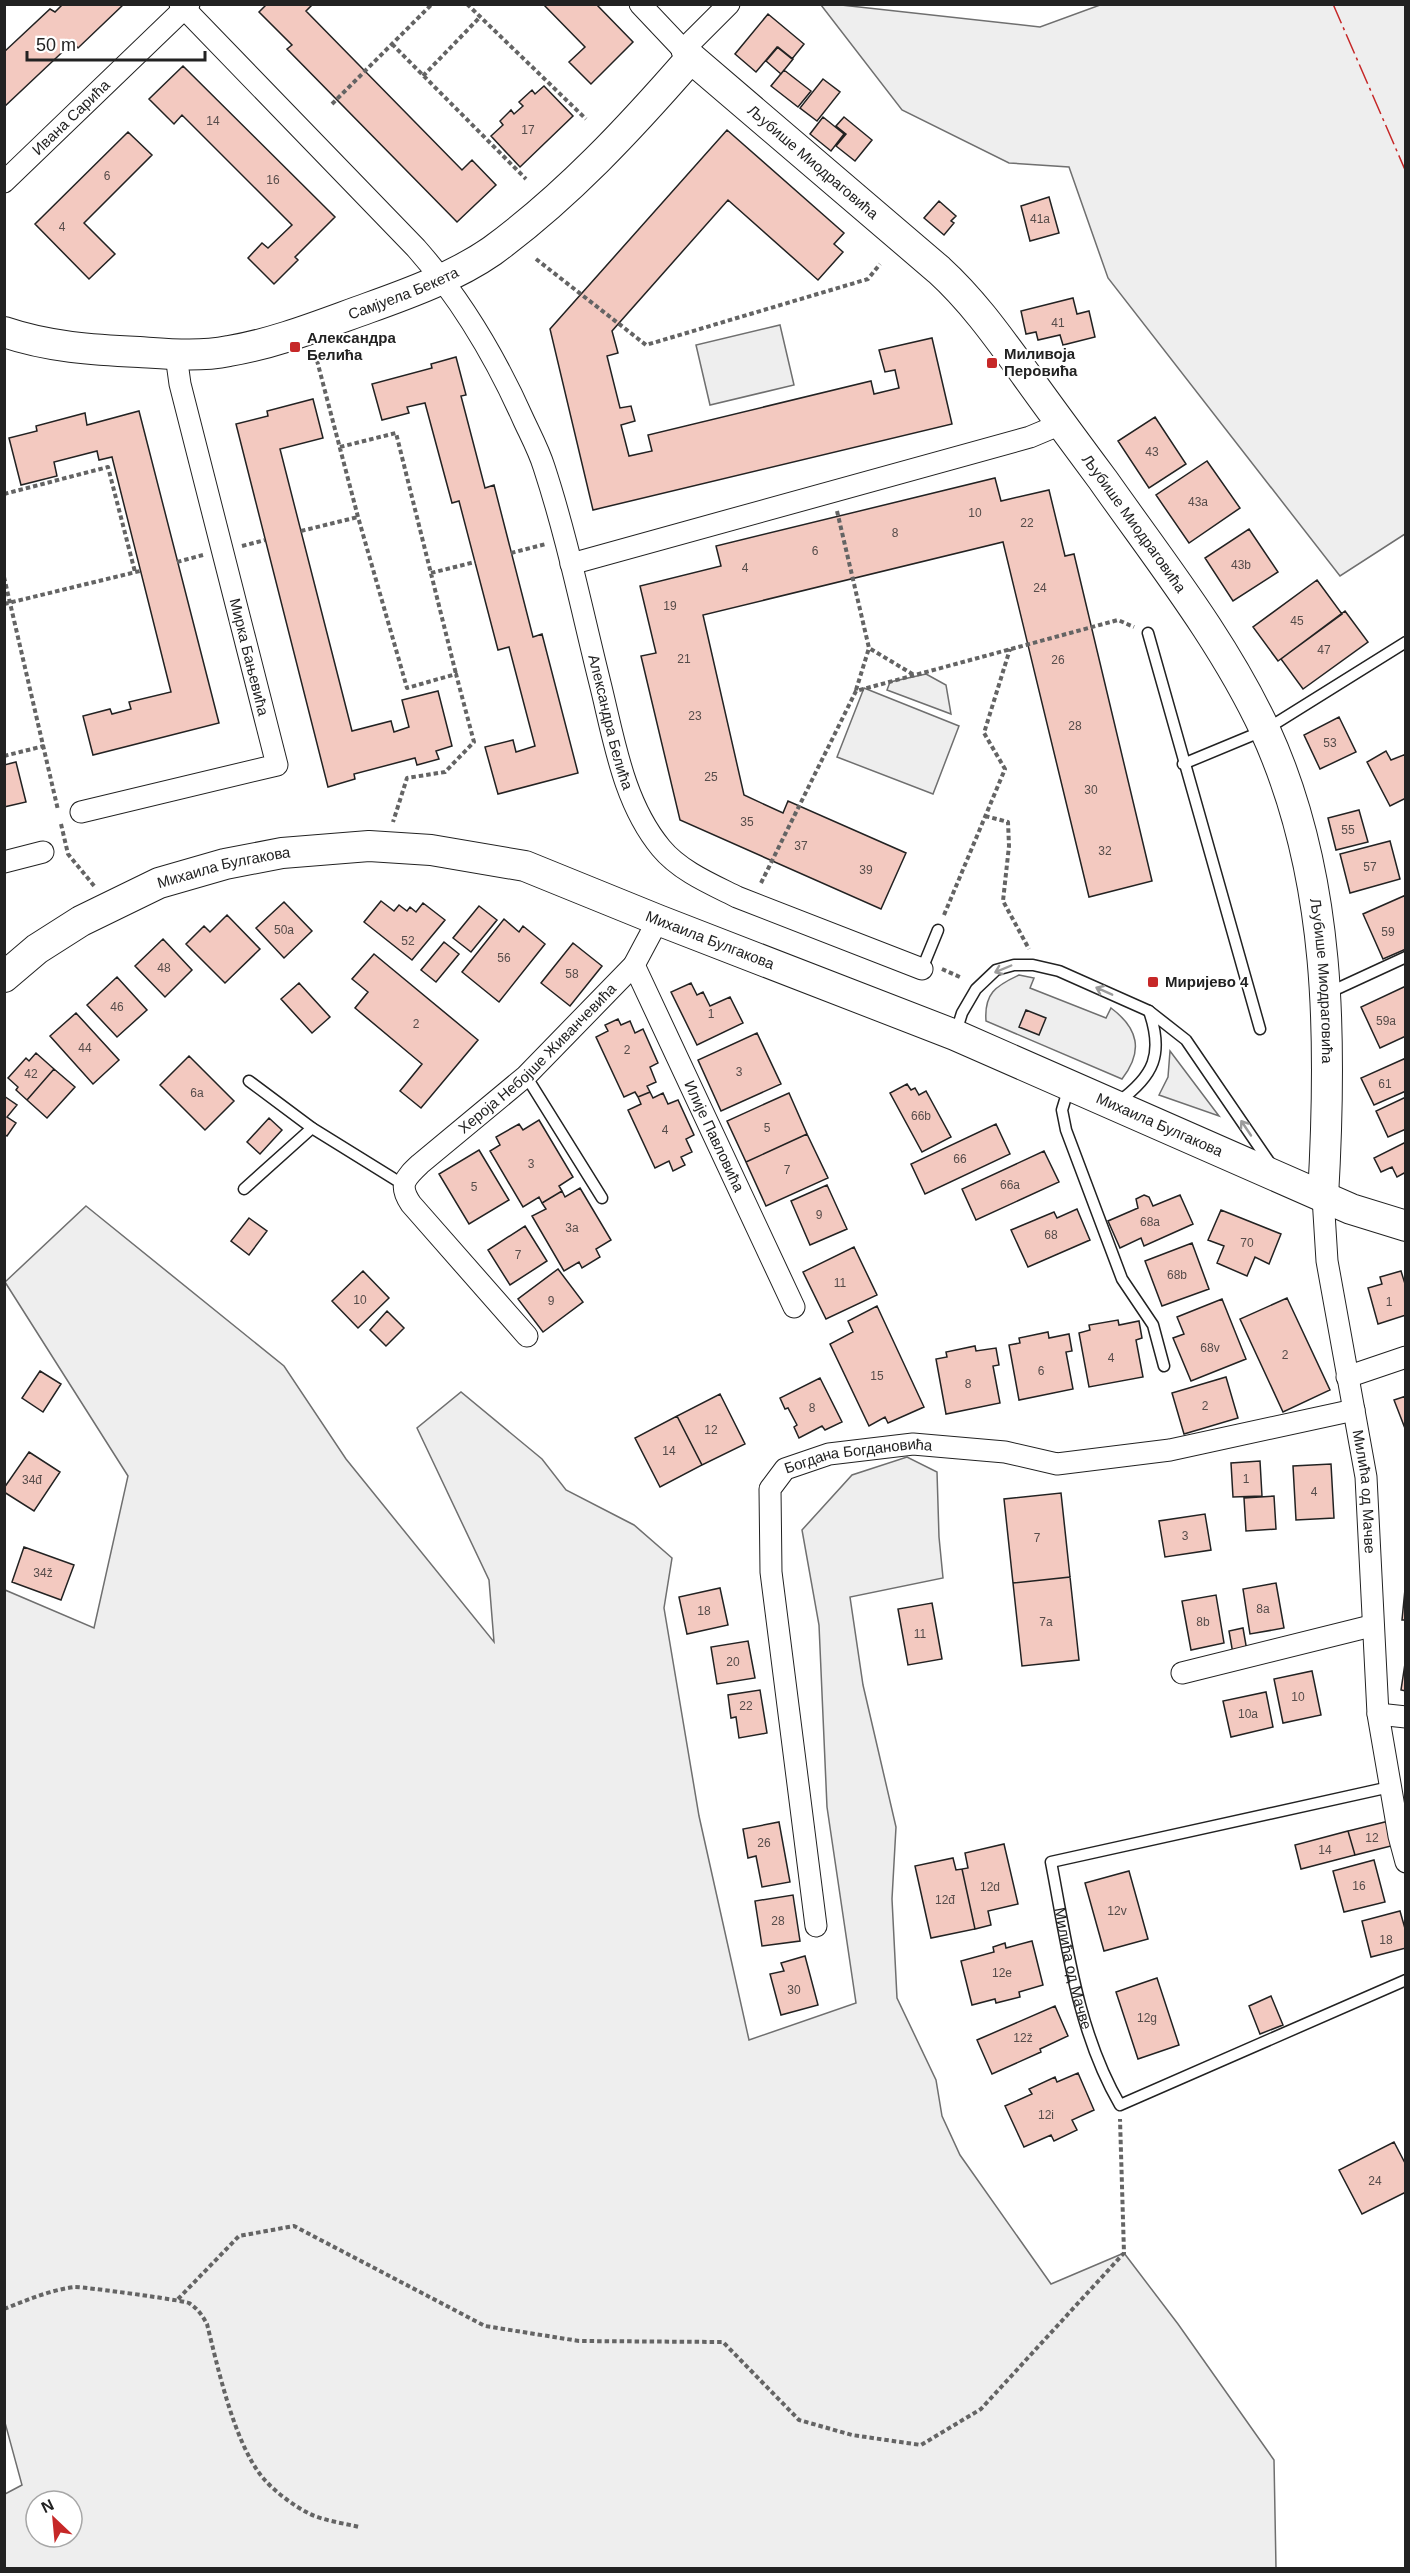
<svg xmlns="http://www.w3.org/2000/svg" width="1410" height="2573" font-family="Helvetica,sans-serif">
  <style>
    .green { fill: #eee; stroke: #6f6f6f; stroke-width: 1.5; fill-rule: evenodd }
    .building { fill: #f3c9c0; stroke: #222; stroke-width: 1.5 }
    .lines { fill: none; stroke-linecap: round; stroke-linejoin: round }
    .lane-casing { stroke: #222; stroke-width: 13 }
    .street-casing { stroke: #222; stroke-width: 23 }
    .secondary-casing { stroke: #222; stroke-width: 32 }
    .path { stroke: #646464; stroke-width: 4; stroke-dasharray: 4.5 3; stroke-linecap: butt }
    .lane { stroke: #fff; stroke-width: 10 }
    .street { stroke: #fff; stroke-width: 21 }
    .secondary { stroke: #fff; stroke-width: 30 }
    .power { stroke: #c62828; stroke-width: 1.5; stroke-dasharray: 21 4.5 3 4.5; stroke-linecap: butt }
    .oneway { stroke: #9c9c9c }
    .poi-dot { fill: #c62828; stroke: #fff; stroke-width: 2 }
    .labels { text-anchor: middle; stroke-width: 4.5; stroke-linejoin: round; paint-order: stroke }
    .number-label { font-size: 12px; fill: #564c4a }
    .street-label { font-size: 15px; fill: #222; stroke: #fff }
    .poi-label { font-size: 15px; font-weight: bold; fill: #222; stroke: #fff; text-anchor: start }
  </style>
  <rect width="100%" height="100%" fill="#fff"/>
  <path class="green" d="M821,5H841L1040,27L1100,5H1405V534L1340,576L1108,278L1069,167L1009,163L902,110Z
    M780,325L794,385L710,405L696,345Z
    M926,674L946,685L951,714L887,690L890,682Z
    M864,688L959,726L933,794L837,757Z
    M1019,975L1034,978L1030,988L1106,1018L1111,1008C1138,1028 1144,1051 1122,1079L986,1021C984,994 995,986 1019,975Z
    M1170,1051L1219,1116L1159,1095L1168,1077Z
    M86,1206L284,1366L346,1459L494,1642L489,1580L417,1428L461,1392L542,1459L566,1490L634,1525L672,1558L664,1608L699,1816L749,2040L856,2003L827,1807L819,1625L802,1530L852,1475L907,1457L937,1472L939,1537L943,1578L850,1597L863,1685L896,1827L892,1899L897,1998L936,2080L942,2116L960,2155L1051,2284L1124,2253L1178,2324L1274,2460L1276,2568H5V2494L22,2485L4,2419L5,1590L94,1628L128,1476L5,1282ZM36,2501H72V2537H36Z"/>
  <path class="building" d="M63,4H124L78,48L73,42L4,107V52L50,9L55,12Z
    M267,4H313L306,11L462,170L472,160L496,185L457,222L287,49L292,45L259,12Z
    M543,4H596L633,42L591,84L569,62L585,47Z
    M768,14L804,44L792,59L777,47L756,72L735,54Z
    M778,47L793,59L781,74L766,61Z
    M183,66L335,217L295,257L298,260L274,284L248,258L262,243L268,248L292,225L182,115L174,124L149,99Z
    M784,70L811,91L798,107L771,86Z
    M823,79L840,92L817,121L800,108Z
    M544,86L573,116L520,167L491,136L503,125L500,121L511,110L514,114L523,106L519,102L532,90L535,94Z
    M823,117L844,134L831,151L810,134Z
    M844,117L872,140L855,161L836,146L846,134L836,126Z
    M727,130L844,233L834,244L843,252L818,280L728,200L612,331L618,353L607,356L620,408L631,406L635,421L621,425L629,456L652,451L648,435L871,381L874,394L899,388L895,370L885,372L879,350L932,338L952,424L593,510L550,329Z
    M128,132L152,155L84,223L115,254L89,279L35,224Z
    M1049,197L1059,233L1030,241L1021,206Z
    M939,201L956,216L951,221L954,223L944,235L924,218Z
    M1073,298L1077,314L1089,311L1095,337L1063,345L1060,335L1038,340L1036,332L1026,334L1021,311Z
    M456,357L466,395L461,396L485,488L494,485L533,637L542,634L578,773L498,794L485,747L513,740L516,752L535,746L509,647L498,650L459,501L452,503L425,403L407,407L409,413L382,420L372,384L432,368L431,364Z
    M313,399L323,438L280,449L352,731L391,721L394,732L409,727L402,700L438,691L452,746L436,751L439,759L417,765L415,758L354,774L355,779L328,787L236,424L268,416L267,411Z
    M139,411L219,723L93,755L83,716L110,709L112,714L131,709L129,702L171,692L112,457L99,460L97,451L54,462L57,476L21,485L9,438L37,431L36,426L85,413L87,425Z
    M1155,417L1186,464L1149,488L1118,441Z
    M1207,461L1240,508L1189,543L1156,495Z
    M995,478L1001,501L1049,490L1065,556L1074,554L1152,881L1089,897L1003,542L703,615L744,795L783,813L788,801L906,853L881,909L680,820L641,656L656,653L640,586L721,566L716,546Z
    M1249,529L1278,572L1233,601L1205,558Z
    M1317,580L1342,614L1278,661L1253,627Z
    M1345,611L1368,642L1303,689L1281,659Z
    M1339,717L1356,752L1320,769L1304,735Z
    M1386,751L1391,760L1406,754V798L1390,806L1367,762Z
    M16,762L26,802L4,807V765Z
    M1359,810L1368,842L1336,850L1328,818Z
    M1390,841L1400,879L1350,893L1340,854Z
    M1406,895V949L1383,959L1363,914Z
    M381,901L394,911L399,905L407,911L410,907L416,912L423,903L445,920L412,960L364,922Z
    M284,902L312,931L284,958L256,928Z
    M479,906L497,920L471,952L453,938Z
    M227,915L260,949L225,983L186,944L204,926L210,932Z
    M504,919L519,932L523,926L545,944L499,1002L462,972Z
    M163,939L192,970L165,997L135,966Z
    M444,942L459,954L436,982L421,970Z
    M573,943L602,966L570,1006L541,983Z
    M374,954L478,1040L421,1108L400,1091L422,1064L355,1008L368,992L352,979Z
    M117,977L147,1010L117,1037L87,1005Z
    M299,983L330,1017L312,1033L281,999Z
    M691,983L697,995L703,992L710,1006L730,997L743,1023L697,1045L671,992Z
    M1406,986V1036L1380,1048L1361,1007Z
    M1026,1010L1046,1018L1039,1035L1019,1027Z
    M76,1013L119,1060L93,1084L50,1036Z
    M618,1019L621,1025L630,1021L635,1033L643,1029L658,1063L650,1067L656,1082L647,1086L650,1092L638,1097L635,1092L624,1097L596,1037L608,1031L605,1025Z
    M757,1033L781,1084L721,1111L698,1060Z
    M36,1053L54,1069L27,1100L16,1090L18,1087L8,1078L26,1058L29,1061Z
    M189,1056L234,1101L205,1130L160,1085Z
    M1406,1058V1091L1374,1105L1361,1078Z
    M54,1069L75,1087L47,1118L27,1100Z
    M907,1084L911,1090L915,1088L919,1095L926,1091L951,1137L922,1152L890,1093Z
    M650,1092L653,1098L663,1093L668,1104L678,1100L694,1135L686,1139L692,1152L681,1157L685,1165L673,1171L669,1161L655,1168L628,1110L641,1104L638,1097Z
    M789,1093L807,1134L746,1162L727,1121Z
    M4,1096L17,1105L7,1117L16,1123L7,1136L4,1134Z
    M1406,1097V1129L1388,1137L1376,1111Z
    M269,1118L282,1130L260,1154L247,1142Z
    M539,1120L573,1177L559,1186L562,1191L542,1203L539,1197L523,1207L490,1151L500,1145L496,1137L519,1124L523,1130Z
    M996,1124L1010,1154L925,1194L911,1164Z
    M807,1134L828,1178L766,1206L746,1162Z
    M1406,1142V1172L1397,1177L1392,1167L1381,1172L1374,1158Z
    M479,1150L509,1200L469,1224L439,1174Z
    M1044,1151L1059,1182L976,1220L962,1189Z
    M827,1185L847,1229L810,1245L791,1201Z
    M580,1188L611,1240L596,1249L600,1257L582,1268L579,1262L564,1271L532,1216L546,1209L542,1203L562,1191L565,1197Z
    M1144,1195L1149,1197L1153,1206L1180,1195L1193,1224L1144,1246L1141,1238L1120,1248L1108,1221L1138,1208L1136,1199Z
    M1077,1209L1090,1240L1028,1267L1011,1230L1054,1212L1057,1218Z
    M1221,1210L1281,1234L1269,1264L1255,1257L1247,1276L1217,1263L1224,1246L1208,1240Z
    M249,1218L267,1231L249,1255L231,1241Z
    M525,1226L547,1261L510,1285L488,1250Z
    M1192,1243L1209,1289L1162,1306L1145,1261Z
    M854,1247L877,1295L826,1319L803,1272Z
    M558,1269L583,1302L543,1332L518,1299Z
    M363,1271L389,1298L358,1328L332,1301Z
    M1401,1271L1406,1287V1315L1378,1324L1368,1288L1382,1284L1380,1277Z
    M1287,1298L1330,1390L1283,1412L1240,1319Z
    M1222,1299L1246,1359L1191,1381L1173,1338L1184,1334L1177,1317Z
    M877,1306L924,1407L888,1423L885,1417L869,1426L830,1344L853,1332L848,1321Z
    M387,1311L404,1328L386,1346L370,1330Z
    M1118,1320L1119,1325L1139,1321L1142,1338L1136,1340L1143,1377L1089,1387L1079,1333L1090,1330L1089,1325Z
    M1048,1332L1049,1338L1069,1334L1072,1351L1066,1352L1073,1389L1019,1400L1009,1345L1020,1343L1019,1338Z
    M975,1346L976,1351L996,1348L999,1365L993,1366L1000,1403L946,1414L936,1359L947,1357L946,1352Z
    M40,1371L61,1384L43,1412L22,1398Z
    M1226,1377L1238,1418L1184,1434L1172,1393Z
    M820,1378L842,1422L825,1430L822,1426L799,1438L794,1427L797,1425L788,1408L785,1409L780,1398Z
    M720,1394L745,1444L702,1465L677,1416Z
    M1406,1396V1431L1394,1400Z
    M677,1416L702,1465L660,1487L635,1438Z
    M29,1452L60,1472L34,1511L4,1492V1488Z
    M1260,1461L1262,1496L1233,1497L1231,1463Z
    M1331,1464L1334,1518L1296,1520L1293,1466Z
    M1061,1493L1070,1577L1013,1583L1004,1499Z
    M1274,1496L1276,1529L1246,1531L1244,1498Z
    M1205,1514L1211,1550L1165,1557L1159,1521Z
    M24,1547L74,1565L61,1600L12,1582Z
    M1070,1577L1079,1660L1022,1666L1013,1583Z
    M1406,1579V1620H1402Z
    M1276,1583L1284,1628L1250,1634L1243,1589Z
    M720,1588L728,1625L687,1634L679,1597Z
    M1216,1595L1224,1643L1191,1650L1182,1601Z
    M932,1603L942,1659L908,1665L898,1609Z
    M1243,1628L1247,1651L1233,1654L1229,1631Z
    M748,1641L755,1678L717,1684L711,1647Z
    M1406,1657V1691L1401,1690Z
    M1312,1671L1321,1715L1283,1723L1274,1679Z
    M760,1690L767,1733L739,1738L736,1717L731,1718L728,1695Z
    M1266,1692L1273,1727L1231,1737L1223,1701Z
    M1389,1821L1395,1845L1355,1855L1348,1831Z
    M779,1822L790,1882L762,1887L756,1856L748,1858L743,1829Z
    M1348,1831L1355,1855L1301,1869L1295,1845Z
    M1004,1844L1018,1904L988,1911L991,1925L975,1929L962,1869L968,1868L965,1853Z
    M953,1858L956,1870L962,1869L975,1929L931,1938L915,1866Z
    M1374,1860L1385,1902L1344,1912L1333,1871Z
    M1129,1871L1148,1939L1104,1951L1085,1883Z
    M793,1895L800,1941L762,1946L755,1901Z
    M1400,1911L1406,1932V1948L1371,1957L1362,1921Z
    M1032,1941L1043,1985L1019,1992L1020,1997L996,2003L995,1999L972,2005L961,1961L994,1952L993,1947L1005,1943L1006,1948Z
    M805,1956L818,2005L781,2015L770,1974L784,1971L781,1963Z
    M1157,1978L1179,2045L1138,2059L1116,1992Z
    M1271,1996L1283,2025L1260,2034L1249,2006Z
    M1055,2006L1068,2036L1040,2049L1041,2052L992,2074L977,2040Z
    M1078,2073L1094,2110L1072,2120L1077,2130L1054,2141L1051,2135L1024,2147L1005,2106L1032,2094L1029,2089L1055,2077L1057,2082Z
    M1394,2142L1406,2165V2192L1362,2214L1339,2170Z"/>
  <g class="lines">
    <defs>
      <g id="lane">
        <path d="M1148,633L1260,1029"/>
        <path d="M1183,764L1265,730L1406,642"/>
        <path d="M922,969L938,930"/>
        <path d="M1328,993L1406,957"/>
        <path d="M956,1032L962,1013L976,989L996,970L1014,965H1033L1059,971L1149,1011L1186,1040L1272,1166"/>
        <path d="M526,1076L602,1198"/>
        <path d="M249,1081L312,1128L404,1185"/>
        <path d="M1069,1087L1062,1110L1066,1130L1122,1279L1153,1325L1164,1366"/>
        <path d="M1118,1102C1154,1076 1164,1054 1149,1011"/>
        <path d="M244,1189L312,1128"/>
        <path id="s1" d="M1390,1787L1051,1862C1067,1944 1077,2031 1120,2105L1406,1980"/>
      </g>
      <g id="street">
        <path id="s2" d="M180,4L416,248C462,300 496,358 524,421C531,436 539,451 544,467C567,537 582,611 600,683C614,739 623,802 661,848C680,871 711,884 737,897L922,969"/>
        <path d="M640,4L691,58"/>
        <path d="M682,51L729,4"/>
        <path id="s3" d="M4,182L189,4"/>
        <path d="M571,564L1030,437L1061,424"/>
        <path d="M81,812L277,765L180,384L176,355"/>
        <path d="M4,862L43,852"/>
        <path id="s4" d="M634,965L794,1307"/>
        <path id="s5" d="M1323,1197L1327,1261L1366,1477L1378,1714L1399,1836L1406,1862"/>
        <path id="s6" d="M527,1336L411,1204C398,1185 405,1178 420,1164L526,1076L634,965L658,920"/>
        <path d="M1347,1377L1406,1357"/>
        <path d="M1182,1673L1371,1626"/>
        <path d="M1378,1714L1406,1717"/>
        <path id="s7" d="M816,1926L771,1572L770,1489L785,1469L829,1454L913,1444L1005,1452L1057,1464L1170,1450L1354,1410"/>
      </g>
      <g id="secondary">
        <path id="s8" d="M4,332C48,347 93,350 139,352C169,354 199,357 229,351C277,343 323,324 368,308C410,293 456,276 492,251C567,196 630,128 691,58L939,270C973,301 999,338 1026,375C1051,410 1077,445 1103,480C1160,561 1223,640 1265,730C1332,876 1332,1040 1323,1197"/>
        <path id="s9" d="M4,977L37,949L81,921L159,883L225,864L282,853L369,846L431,850L525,866L658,920L955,1035L1351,1209L1406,1226"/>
      </g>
    </defs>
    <use href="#lane" class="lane-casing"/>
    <use href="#street" class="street-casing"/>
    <use href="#secondary" class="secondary-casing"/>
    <path class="path" d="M467,4L586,119
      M392,44L526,179
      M423,76L480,17
      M332,104L432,4
      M536,259L646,345L868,279L880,264
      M315,353L358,517L407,688L456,674L474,742L445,772L407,778L393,822
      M340,447L396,433L456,674
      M4,494L108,467L135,572
      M837,511L869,648L914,675
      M301,531L358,517
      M242,546L265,540
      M511,553L546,544
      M177,562L203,555
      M431,573L475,562
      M4,577L58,810
      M4,604L140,571
      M856,690L869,648
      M4,756L44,746
      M985,816L1008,822L1009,846L1003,901L1029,949
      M61,824L68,854L95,887
      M761,883L856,691L1118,620L1134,627
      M944,915L1005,769L984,733L1010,649
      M942,969L962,978
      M178,2299L239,2236L294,2226L485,2326L579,2341L723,2342L799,2420L852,2435L921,2445L981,2409L1124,2253L1120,2119
      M4,2309C27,2300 50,2290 75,2287C85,2287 182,2300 189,2303C198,2309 202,2315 207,2324C218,2368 234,2443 263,2478C275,2492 294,2506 310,2514C325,2521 343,2523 359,2527"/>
    <use href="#lane" class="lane"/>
    <use href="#street" class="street"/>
    <use href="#secondary" class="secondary"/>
    <path class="power" d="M1333,4L1406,172"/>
  </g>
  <defs><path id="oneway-shaft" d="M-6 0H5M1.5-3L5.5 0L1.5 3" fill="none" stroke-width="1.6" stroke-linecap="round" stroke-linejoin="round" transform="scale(1.5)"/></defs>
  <g class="oneway">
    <use href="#oneway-shaft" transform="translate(1003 969) rotate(157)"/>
    <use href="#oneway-shaft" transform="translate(1104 991) rotate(-156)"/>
    <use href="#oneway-shaft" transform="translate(1246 1128) rotate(-124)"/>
  </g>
  <g class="poi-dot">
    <rect x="289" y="341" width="12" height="12" rx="3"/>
    <rect x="986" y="357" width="12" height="12" rx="3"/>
    <rect x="1147" y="976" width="12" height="12" rx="3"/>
  </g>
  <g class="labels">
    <g class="number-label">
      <text x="213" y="125">14</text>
      <text x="528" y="134">17</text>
      <text x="107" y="180">6</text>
      <text x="273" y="184">16</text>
      <text x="1040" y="223">41a</text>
      <text x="62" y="231">4</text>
      <text x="1058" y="327">41</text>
      <text x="1152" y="456">43</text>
      <text x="1198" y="506">43a</text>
      <text x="975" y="517">10</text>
      <text x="1027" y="527">22</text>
      <text x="895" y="537">8</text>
      <text x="815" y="555">6</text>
      <text x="1241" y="569">43b</text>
      <text x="745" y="572">4</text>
      <text x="1040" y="592">24</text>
      <text x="670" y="610">19</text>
      <text x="1297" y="625">45</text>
      <text x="1324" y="654">47</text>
      <text x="684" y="663">21</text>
      <text x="1058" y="664">26</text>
      <text x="695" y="720">23</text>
      <text x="1075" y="730">28</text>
      <text x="1330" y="747">53</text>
      <text x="711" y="781">25</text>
      <text x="1091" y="794">30</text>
      <text x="747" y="826">35</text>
      <text x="1348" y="834">55</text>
      <text x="801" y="850">37</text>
      <text x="1105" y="855">32</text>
      <text x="1370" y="871">57</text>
      <text x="866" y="874">39</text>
      <text x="284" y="934">50a</text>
      <text x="1388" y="936">59</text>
      <text x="408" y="945">52</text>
      <text x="504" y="962">56</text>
      <text x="164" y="972">48</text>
      <text x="572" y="978">58</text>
      <text x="117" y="1011">46</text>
      <text x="711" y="1018">1</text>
      <text x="1386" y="1025">59a</text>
      <text x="416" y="1028">2</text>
      <text x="85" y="1052">44</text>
      <text x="627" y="1054">2</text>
      <text x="739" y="1076">3</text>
      <text x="31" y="1078">42</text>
      <text x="1385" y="1088">61</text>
      <text x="197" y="1097">6a</text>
      <text x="921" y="1120">66b</text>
      <text x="767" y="1132">5</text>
      <text x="665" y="1134">4</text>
      <text x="960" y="1163">66</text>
      <text x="531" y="1168">3</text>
      <text x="787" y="1174">7</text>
      <text x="1010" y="1189">66a</text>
      <text x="474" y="1191">5</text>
      <text x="819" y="1219">9</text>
      <text x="1150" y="1226">68a</text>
      <text x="572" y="1232">3a</text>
      <text x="1051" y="1239">68</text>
      <text x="1247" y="1247">70</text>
      <text x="518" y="1259">7</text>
      <text x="1177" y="1279">68b</text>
      <text x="840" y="1287">11</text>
      <text x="360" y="1304">10</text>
      <text x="551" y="1305">9</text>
      <text x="1389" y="1306">1</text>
      <text x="1210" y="1352">68v</text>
      <text x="1285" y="1359">2</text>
      <text x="1111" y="1362">4</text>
      <text x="1041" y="1375">6</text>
      <text x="877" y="1380">15</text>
      <text x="968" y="1388">8</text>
      <text x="1205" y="1410">2</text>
      <text x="812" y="1412">8</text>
      <text x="711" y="1434">12</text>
      <text x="669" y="1455">14</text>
      <text x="1246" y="1483">1</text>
      <text x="32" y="1484">34đ</text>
      <text x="1314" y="1496">4</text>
      <text x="1185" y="1540">3</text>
      <text x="1037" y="1542">7</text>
      <text x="43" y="1577">34ž</text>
      <text x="1263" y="1613">8a</text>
      <text x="704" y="1615">18</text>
      <text x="1046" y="1626">7a</text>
      <text x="1203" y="1626">8b</text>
      <text x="920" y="1638">11</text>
      <text x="733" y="1666">20</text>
      <text x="1298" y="1701">10</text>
      <text x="746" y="1710">22</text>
      <text x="1248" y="1718">10a</text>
      <text x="1372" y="1842">12</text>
      <text x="764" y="1847">26</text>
      <text x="1325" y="1854">14</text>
      <text x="1359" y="1890">16</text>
      <text x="990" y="1891">12d</text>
      <text x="945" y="1904">12đ</text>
      <text x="1117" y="1915">12v</text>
      <text x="778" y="1925">28</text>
      <text x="1386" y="1944">18</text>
      <text x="1002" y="1977">12e</text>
      <text x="794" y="1994">30</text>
      <text x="1147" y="2022">12g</text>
      <text x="1023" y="2042">12ž</text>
      <text x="1046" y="2119">12i</text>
      <text x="1375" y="2185">24</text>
    </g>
    <g class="street-label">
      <text dy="5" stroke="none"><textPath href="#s3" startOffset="93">Ивана Сарића</textPath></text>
      <text dy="5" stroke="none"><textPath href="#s8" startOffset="948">Љубише Миодраговића</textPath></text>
      <text dy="5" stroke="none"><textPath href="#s8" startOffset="411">Самјуела Бекета</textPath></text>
      <text dy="5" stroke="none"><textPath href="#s8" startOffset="1434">Љубише Миодраговића</textPath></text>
      <text transform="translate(249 657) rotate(76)" y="5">Мирка Бањевића</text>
      <text dy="5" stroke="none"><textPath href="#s2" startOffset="858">Александра Белића</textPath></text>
      <text dy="5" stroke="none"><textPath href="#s9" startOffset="249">Михаила Булгакова</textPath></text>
      <text dy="5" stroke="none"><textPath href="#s9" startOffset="753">Михаила Булгакова</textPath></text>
      <text dy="5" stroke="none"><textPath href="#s8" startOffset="1938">Љубише Миодраговића</textPath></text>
      <text dy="5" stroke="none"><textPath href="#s6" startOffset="381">Хероја Небојше Живанчевића</textPath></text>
      <text dy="5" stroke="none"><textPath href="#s9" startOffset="1239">Михаила Булгакова</textPath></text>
      <text dy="5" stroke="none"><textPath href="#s4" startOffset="189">Илије Павловића</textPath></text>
      <text dy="5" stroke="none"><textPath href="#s7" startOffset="540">Богдана Богдановића</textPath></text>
      <text dy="5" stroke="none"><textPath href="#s5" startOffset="298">Милића од Мачве</textPath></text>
      <text dy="5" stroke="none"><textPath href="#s1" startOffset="456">Милића од Мачве</textPath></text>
    </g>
    <g class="poi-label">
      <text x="307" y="343">Александра<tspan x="307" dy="17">Белића</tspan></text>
      <text x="1004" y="359">Миливоја<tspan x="1004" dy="17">Перовића</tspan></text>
      <text x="1165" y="987">Миријево 4</text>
    </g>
  </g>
  <rect width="1410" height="2573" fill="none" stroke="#222222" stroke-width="12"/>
  <g transform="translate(54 2519) rotate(334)"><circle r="28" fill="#ffffff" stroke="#a7a7a7" stroke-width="1.5"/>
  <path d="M0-4.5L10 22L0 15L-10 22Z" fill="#c62828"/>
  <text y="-9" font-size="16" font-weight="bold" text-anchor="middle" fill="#222222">N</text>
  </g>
  <path d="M27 51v9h178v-9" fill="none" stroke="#222222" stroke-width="3"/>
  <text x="36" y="51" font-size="18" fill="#222222" stroke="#ffffff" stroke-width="4.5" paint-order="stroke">50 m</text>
</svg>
